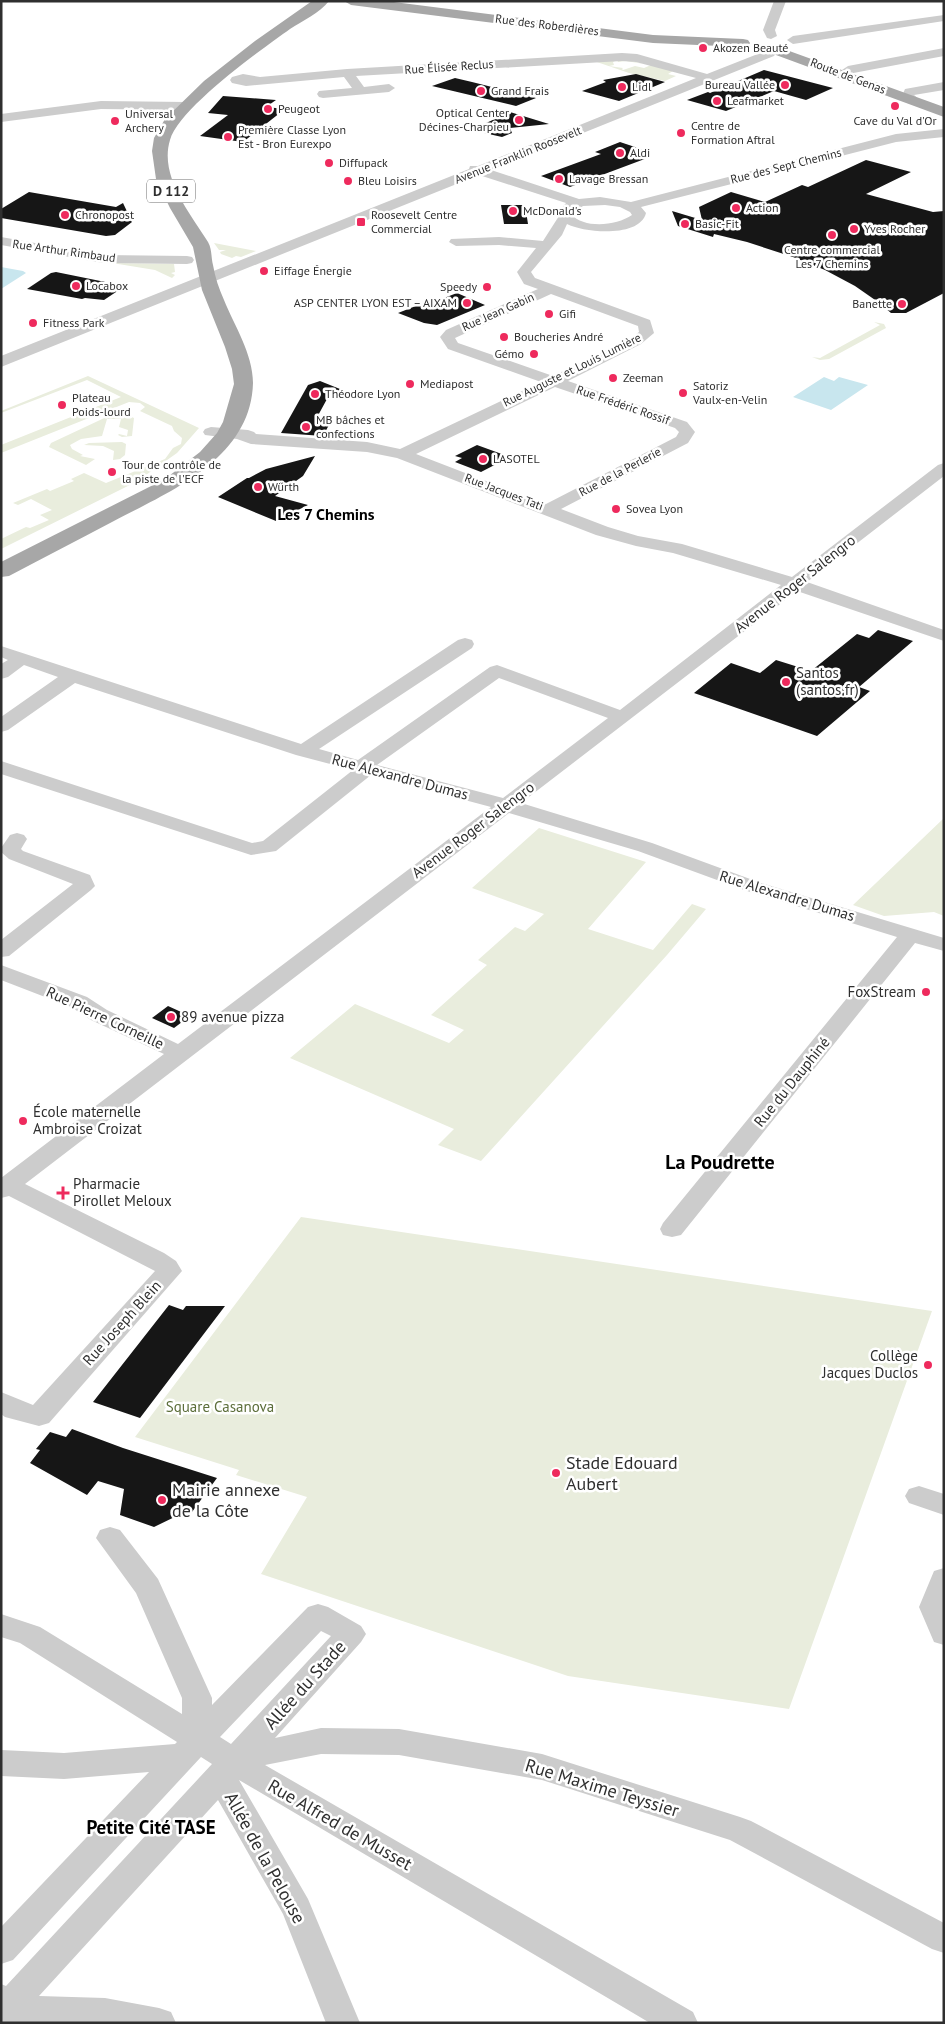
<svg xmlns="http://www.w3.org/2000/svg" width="945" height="2024" font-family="'PT Sans',sans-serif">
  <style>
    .green { fill: #e9eddd }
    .water { fill: #c8e6ee }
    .building { fill: #161616 }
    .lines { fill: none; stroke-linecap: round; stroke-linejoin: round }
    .minor { fill: #ccc; fill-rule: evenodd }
    .major { fill: #a7a7a7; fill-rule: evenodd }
    .poi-dot { fill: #ee2a5d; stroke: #fff; stroke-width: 2 }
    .labels { text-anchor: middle; stroke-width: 5; stroke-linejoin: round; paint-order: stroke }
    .far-street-label { font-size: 12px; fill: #2f2f2f; stroke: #fff }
    .far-poi-label { font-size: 12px; fill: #2f2f2f; stroke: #fff; text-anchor: start }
    .shield { fill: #fff; stroke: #6d6d6d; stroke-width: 1 }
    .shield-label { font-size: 14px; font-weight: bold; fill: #2f2f2f }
    .street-label { font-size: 15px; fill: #2f2f2f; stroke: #fff }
    .poi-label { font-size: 15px; fill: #2f2f2f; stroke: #fff; text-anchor: start }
    .park-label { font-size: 15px; fill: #5c6e3a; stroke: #fff }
    .far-district-label { font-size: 16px; font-weight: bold; fill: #000; stroke: #fff }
    .near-poi-label { font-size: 18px; fill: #2f2f2f; stroke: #fff; text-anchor: start }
    .near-street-label { font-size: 18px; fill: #2f2f2f; stroke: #fff }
    .near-neighbourhood-label { font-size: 19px; font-weight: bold; fill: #000; stroke: #fff }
    .district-label { font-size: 20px; font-weight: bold; fill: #000; stroke: #fff }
  </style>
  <rect width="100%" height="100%" fill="#fff"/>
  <path class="green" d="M623,59L644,64L626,61L618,62L617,60L613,62L614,65L609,66L623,68L622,69L623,70L635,66L644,68L651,65L673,71L668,74L676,76L665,81L629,73L591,60Z
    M214,243L256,251L241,257L236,256L232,258L221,254L220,252L226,250H219Z
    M112,263L174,264L175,272L171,273L175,275L172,278L155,270Z
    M874,322L884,324L886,328L829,359L820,360L812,357L820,358L880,325Z
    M88,376L199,428L177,453L136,482L1,549V539L26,527L30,528L49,520L40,515L52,510L31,499L18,505L13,503L47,489L50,491L74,481L71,479L84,473L106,483L165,459L173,448L181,444L182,438L174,431L172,426L140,411L145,407L140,403L129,402L1,453V445L121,397L87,380L1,413V411Z
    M115,413H123L134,418L132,436L122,437L118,435L119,434L127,436L128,430L119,427L121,419H107L102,436L81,439L70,445L72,449L83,455L80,456L95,459L86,465L49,447L51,443Z
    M122,442L126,444L125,455L120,459L113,460L114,451L103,446L84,445L89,443Z
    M944,818V916L934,912L884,916L853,905Z
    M539,828L646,862L588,929L653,950L692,904L706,909L667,955L481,1161L438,1145L454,1129L290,1058L355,1004L449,1043L464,1030L431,1015L487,965L478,960L515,927L525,931L544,914L472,888Z
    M301,1217L932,1311L789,1709L568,1676L261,1574L307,1497L236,1475L239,1470L135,1437Z"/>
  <path class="water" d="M1,267L23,271L26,273L1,289Z
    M824,377L834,381L839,377L868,385L831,410L793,397Z"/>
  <path class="building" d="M764,70L833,88L806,100L774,91L726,111L687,100L708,92L710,93Z
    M636,74L665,82L619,101L582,91L606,82L603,80Z
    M455,78L472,82L536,98L516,106L432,86Z
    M223,96L276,100L266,107L285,109L243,142L200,136L228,115L208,113Z
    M510,112L549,124L510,128L512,133L502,137L471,130Z
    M620,142L647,151L640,154L650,157L570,187L541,176L601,154L595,152Z
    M866,160L911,172L866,194L933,212L944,211V293L906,313H891L878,302L855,286L825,270L793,257L747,242L714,234L713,237L678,226L672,211L702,220L699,207L731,192L765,202L802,185L808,187Z
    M29,192L116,207L123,203L132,222L115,235L106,236L1,218V209Z
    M501,205H525L528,224H504Z
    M56,272L125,286L104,300L85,298L82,299L27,289L51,273Z
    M457,293L485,305L437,325L424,323L398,313L426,302L431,303Z
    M320,381L345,391L327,399L315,421L330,423L323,436L281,433L308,385Z
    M477,445L510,457L481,472L455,462L462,458L455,456Z
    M315,456L303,476L275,496L308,505L276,521L218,497L247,478H249L266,469Z
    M878,630L913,641L859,687L870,691L817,736L694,693L731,663L760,673L776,660L811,671L857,634L869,638Z
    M168,1006L190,1016L174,1028L152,1018Z
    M169,1305L183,1310L186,1306H225L140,1418L93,1402Z
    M72,1429L123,1448L217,1478L192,1512L187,1511L154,1527L120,1515L124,1489L98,1481L87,1495L30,1463L40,1450L36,1449L50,1432L66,1437Z"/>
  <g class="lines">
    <path class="minor" d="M774,1H786L775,30L777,36L771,39L767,38L763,30Z
      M944,15V21L793,44L787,40L793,36Z
      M944,48V56L848,74L842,70L848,66Z
      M770,49L776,53L774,56L491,170L579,199L600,197L631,202L896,134L944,129V137L896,142L641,207L646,213C640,238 584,233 567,224L562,235L531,272L535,278L650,320L654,333L641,344L568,381L687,422L695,432L688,443L561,509L608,527L638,536L682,544L792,577L938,465L944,463V476L807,582L944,630V641L797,591L521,803L652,843L761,883L944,938V951L915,943L681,1235L672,1237L663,1235L660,1229L663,1223L897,937L747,891L638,851L509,813L25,1184L164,1253L176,1261L182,1271L49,1423L39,1426L5,1417L1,1414V1392L33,1405L155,1271L9,1196L1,1198V1178L164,1054L91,1020L71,1007L1,980V965L87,997L107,1010L178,1044L491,807L371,775L276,851L251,855L1,774V761L252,843L263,841L353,770L296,755L75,683L8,730L1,732V717L58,677L24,665L8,677L1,679V664L8,660L1,657V646L301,744L458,640L465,638L472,640L474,644L472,648L319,749L358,760L490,667L497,665L620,710L781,585L673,553L636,546L596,535L397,458L367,452L251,444L237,439L205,435L203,432L205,429L211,427L248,430L254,432L256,434L367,442L400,449L541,382L448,349L440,337L446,330L538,289L524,284L517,272L536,248L499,245L456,246L449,242L451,239L499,237L543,241L559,216L557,214L566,203L479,175L1,367V356L469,169L470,166H478L696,78L636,62L622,61L356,76L364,87L389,84L395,88L389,92L323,98L319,97L317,94L319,91L352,88L344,77L246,86L232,83L230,80L232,77L243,74L260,77L347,69L622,53L637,54L707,74ZM605,205L620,207L630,212L632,215C616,226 584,229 571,214L583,206ZM551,294L638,326L639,332L631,338L553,376L458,343L455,338ZM555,387L675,428L679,432L676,437L546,504L416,454ZM499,678L608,718L503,798L377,765Z
      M944,82V90L914,95L921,101L919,104H911L902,96L905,89Z
      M101,101L186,102L192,106L186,110L101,109L1,122V114Z
      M1,237L103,255L187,256L192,257L194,260L192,263L187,264L103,263L1,245Z
      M17,833L24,835L27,839L21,849L23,851L90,875L95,886L91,890L9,956L1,957V940L73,884L9,859L1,852V848L10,835Z
      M919,1486L944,1494V1515L909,1503L905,1496L909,1489Z
      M110,1527L120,1530L158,1579L212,1698V1705L308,1607L318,1604L328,1607L361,1626L366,1634L361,1642L275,1738L321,1728L399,1729L542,1754L740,1817L751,1821L944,1923V1953L932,1949L730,1840L542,1780L399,1755L321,1754L265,1765L693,2012L698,2023H650L239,1780L308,1899L360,2023H326L283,1914L218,1800L39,1996L105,1998L159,2008L171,2012L176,2023H1V1984L6,1986L212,1764L201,1757L13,1960L1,1964V1927L149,1772L64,1779L1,1776V1750L64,1753L175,1744L177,1742L20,1643L1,1637V1614L40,1627L182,1714V1698L136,1593L96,1538L100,1530ZM321,1631L331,1636L231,1744L220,1737Z
      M944,1568V1645L934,1642L919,1607L934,1571Z"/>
    <path class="major" d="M312,1H329C320,13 302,21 290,29C262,49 179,108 170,140C159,176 190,213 208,242C212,249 211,257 213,265C215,277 219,289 224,300C234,325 253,354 253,383C251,459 169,492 112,522C78,540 43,558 9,576L1,577V562L165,479L200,452L217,433L223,422L234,384L232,369L225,347L202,290L193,247L170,208L156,179L152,151L154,138L165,119L204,81L255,41Z
      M344,1H386L653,35L743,39L748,40L750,43L748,46L743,47L653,43L351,5Z
      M781,48L944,107V117L776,55L774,52L776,49Z"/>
  </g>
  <g class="poi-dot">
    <circle cx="703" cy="48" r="5"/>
    <circle cx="785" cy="85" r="5"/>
    <circle cx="622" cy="87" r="5"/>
    <circle cx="481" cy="91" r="5"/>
    <circle cx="717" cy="101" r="5"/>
    <circle cx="895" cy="106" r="5"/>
    <circle cx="268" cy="109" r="5"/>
    <circle cx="519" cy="120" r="5"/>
    <circle cx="115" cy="121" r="5"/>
    <circle cx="681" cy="133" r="5"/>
    <circle cx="228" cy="137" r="5"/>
    <circle cx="620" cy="153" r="5"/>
    <circle cx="329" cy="163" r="5"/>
    <circle cx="559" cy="179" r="5"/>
    <circle cx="348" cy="181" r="5"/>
    <circle cx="736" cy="208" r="5"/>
    <circle cx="513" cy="211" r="5"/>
    <circle cx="65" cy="215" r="5"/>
    <rect x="356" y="217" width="10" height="10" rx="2.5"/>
    <circle cx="685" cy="224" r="5"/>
    <circle cx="854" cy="229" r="5"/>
    <circle cx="832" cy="235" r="5"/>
    <circle cx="264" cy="271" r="5"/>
    <circle cx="76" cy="286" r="5"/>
    <circle cx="487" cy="287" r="5"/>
    <circle cx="467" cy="303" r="5"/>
    <circle cx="902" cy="304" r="5"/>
    <circle cx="549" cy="314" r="5"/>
    <circle cx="33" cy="323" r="5"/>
    <circle cx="504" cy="337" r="5"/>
    <circle cx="534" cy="354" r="5"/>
    <circle cx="613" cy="378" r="5"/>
    <circle cx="410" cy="384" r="5"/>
    <circle cx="683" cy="393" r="5"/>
    <circle cx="315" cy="394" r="5"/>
    <circle cx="62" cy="405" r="5"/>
    <circle cx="306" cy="427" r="5"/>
    <circle cx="483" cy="459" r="5"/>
    <circle cx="112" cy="472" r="5"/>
    <circle cx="258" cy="487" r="5"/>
    <circle cx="616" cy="509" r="5"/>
    <circle cx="786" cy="682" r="5"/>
    <circle cx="926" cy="992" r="5"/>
    <circle cx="171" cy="1017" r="5"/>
    <circle cx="23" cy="1121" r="5"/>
    <path d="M60.5 1185.5h5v5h5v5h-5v5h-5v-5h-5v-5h5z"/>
    <circle cx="928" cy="1365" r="5"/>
    <circle cx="556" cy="1473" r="5"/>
    <circle cx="162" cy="1500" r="5"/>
  </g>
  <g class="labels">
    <g class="far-street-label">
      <text transform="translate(547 25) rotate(7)" y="4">Rue des Roberdières</text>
      <text transform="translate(449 67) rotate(-4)" y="4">Rue Élisée Reclus</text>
      <text transform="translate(848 76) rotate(21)" y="4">Route de Genas</text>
      <text transform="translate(518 155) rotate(-22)" y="4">Avenue Franklin Roosevelt</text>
      <text transform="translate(786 166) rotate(-14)" y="4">Rue des Sept Chemins</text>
      <text transform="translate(64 251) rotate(8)" y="4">Rue Arthur Rimbaud</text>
      <text transform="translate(498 312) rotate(-24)" y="4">Rue Jean Gabin</text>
      <text transform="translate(572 370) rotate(-26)" y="4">Rue Auguste et Louis Lumière</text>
      <text transform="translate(623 405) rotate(19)" y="4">Rue Frédéric Rossif</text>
      <text transform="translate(620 472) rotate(-28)" y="4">Rue de la Perlerie</text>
      <text transform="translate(504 492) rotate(21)" y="4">Rue Jacques Tati</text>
    </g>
    <g class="far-poi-label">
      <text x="713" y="52">Akozen Beauté</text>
      <text x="775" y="89" text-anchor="end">Bureau Vallée</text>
      <text x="632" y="91">Lidl</text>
      <text x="491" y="95">Grand Frais</text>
      <text x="727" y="105">Leafmarket</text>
      <text x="278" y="113">Peugeot</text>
      <text x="509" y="117" text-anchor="end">Optical Center<tspan x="509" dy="14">Décines-Charpieu</tspan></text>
      <text x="125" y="118">Universal<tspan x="125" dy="14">Archery</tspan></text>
      <text x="895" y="125" text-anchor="middle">Cave du Val d'Or</text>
      <text x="691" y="130">Centre de<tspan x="691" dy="14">Formation Aftral</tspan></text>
      <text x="238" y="134">Première Classe Lyon<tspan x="238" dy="14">Est - Bron Eurexpo</tspan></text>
      <text x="630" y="157">Aldi</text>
      <text x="339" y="167">Diffupack</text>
      <text x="569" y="183">Lavage Bressan</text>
      <text x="358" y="185">Bleu Loisirs</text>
      <text x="746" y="212">Action</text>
      <text x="523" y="215">McDonald's</text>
      <text x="75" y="219">Chronopost</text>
      <text x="371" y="219">Roosevelt Centre<tspan x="371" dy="14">Commercial</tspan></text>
      <text x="695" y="228">Basic-Fit</text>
      <text x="864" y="233">Yves Rocher</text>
      <text x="832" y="254" text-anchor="middle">Centre commercial<tspan x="832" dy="14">Les 7 Chemins</tspan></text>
      <text x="274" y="275">Eiffage Énergie</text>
      <text x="86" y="290">Locabox</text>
      <text x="477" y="291" text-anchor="end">Speedy</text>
      <text x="457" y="307" text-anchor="end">ASP CENTER LYON EST – AIXAM</text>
      <text x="892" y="308" text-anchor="end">Banette</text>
      <text x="559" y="318">Gifi</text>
      <text x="43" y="327">Fitness Park</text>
      <text x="514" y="341">Boucheries André</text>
      <text x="524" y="358" text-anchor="end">Gémo</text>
      <text x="623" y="382">Zeeman</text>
      <text x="420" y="388">Mediapost</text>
      <text x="693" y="390">Satoriz<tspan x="693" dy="14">Vaulx-en-Velin</tspan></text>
      <text x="325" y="398">Théodore Lyon</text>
      <text x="72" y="402">Plateau<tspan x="72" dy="14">Poids-lourd</tspan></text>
      <text x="316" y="424">MB bâches et<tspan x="316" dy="14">confections</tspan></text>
      <text x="493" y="463">LASOTEL</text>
      <text x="122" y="469">Tour de contrôle de<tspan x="122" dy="14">la piste de l'ECF</tspan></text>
      <text x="268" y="491">Würth</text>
      <text x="626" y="513">Sovea Lyon</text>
    </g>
    <rect class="shield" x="147" y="179.5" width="48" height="23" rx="4"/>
    <g class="shield-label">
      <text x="171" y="196">D 112</text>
    </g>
    <g class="street-label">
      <text transform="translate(795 584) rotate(-38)" y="5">Avenue Roger Salengro</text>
      <text transform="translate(400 777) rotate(15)" y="5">Rue Alexandre Dumas</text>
      <text transform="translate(473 830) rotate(-37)" y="5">Avenue Roger Salengro</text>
      <text transform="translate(787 896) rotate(17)" y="5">Rue Alexandre Dumas</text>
      <text transform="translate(105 1018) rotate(25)" y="5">Rue Pierre Corneille</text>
      <text transform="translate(792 1082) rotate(-51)" y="5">Rue du Dauphiné</text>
      <text transform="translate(122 1323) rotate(-48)" y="5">Rue Joseph Blein</text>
    </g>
    <g class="poi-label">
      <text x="796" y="678">Santos<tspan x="796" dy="17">(santos.fr)</tspan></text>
      <text x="916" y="997" text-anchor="end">FoxStream</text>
      <text x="181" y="1022">89 avenue pizza</text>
      <text x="33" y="1117">École maternelle<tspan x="33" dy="17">Ambroise Croizat</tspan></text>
      <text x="73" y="1189">Pharmacie<tspan x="73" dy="17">Pirollet Meloux</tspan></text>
      <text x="918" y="1361" text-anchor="end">Collège<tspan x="918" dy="17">Jacques Duclos</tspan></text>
    </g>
    <g class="park-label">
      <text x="220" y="1412">Square Casanova</text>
    </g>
    <g class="far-district-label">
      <text x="326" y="520">Les 7 Chemins</text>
    </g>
    <g class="near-poi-label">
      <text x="566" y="1469">Stade Edouard<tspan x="566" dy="21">Aubert</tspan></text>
      <text x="172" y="1496">Mairie annexe<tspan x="172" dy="21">de la Côte</tspan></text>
    </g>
    <g class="near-street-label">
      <text transform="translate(305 1685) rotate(-48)" y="6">Allée du Stade</text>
      <text transform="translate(602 1788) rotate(17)" y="6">Rue Maxime Teyssier</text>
      <text transform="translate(340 1825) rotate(30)" y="6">Rue Alfred de Musset</text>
      <text transform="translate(265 1858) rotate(61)" y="6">Allée de la Pelouse</text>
    </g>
    <g class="near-neighbourhood-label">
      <text x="151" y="1834">Petite Cité TASE</text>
    </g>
    <g class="district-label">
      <text x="720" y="1169">La Poudrette</text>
    </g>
  </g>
  <rect width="945" height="2024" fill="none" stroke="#2f2f2f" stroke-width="5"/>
</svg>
